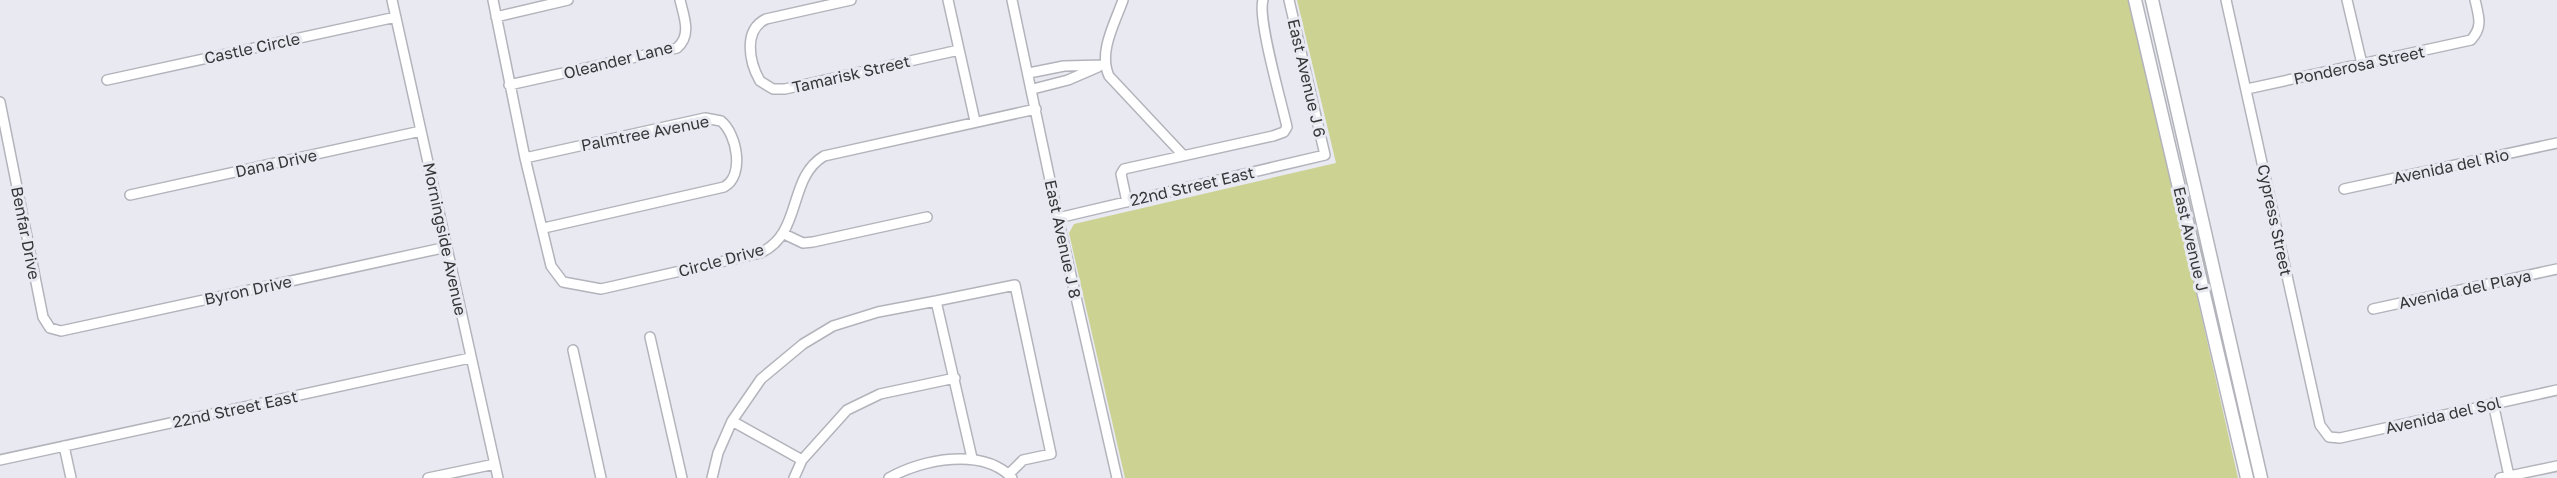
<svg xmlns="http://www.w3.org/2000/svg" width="2557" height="478" font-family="'Golos Text',sans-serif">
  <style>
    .green { fill: #ccd291 }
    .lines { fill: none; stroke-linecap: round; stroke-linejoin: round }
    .minor-casing { stroke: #b3b4bb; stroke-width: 12 }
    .major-casing { stroke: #b3b4bb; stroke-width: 15 }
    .minor { stroke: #fff; stroke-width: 9 }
    .major { stroke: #fff; stroke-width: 12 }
    .labels { text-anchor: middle; stroke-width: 6; stroke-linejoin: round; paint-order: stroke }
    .street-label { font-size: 16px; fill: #363639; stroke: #e8e9f1 }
  </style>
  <rect width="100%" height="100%" fill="#e8e9f1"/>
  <path class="green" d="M1297,0H2130L2238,478H1125L1069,233L1074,224L1336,163Z"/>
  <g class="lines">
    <defs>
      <path id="minor" d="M392,0L498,478
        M493,0L525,158L551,266L563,282L601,289L760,253C803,234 787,178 824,156L1036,109
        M851,0L766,19C743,30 749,62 760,81L773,89H785L959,50
        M948,0L975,121
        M1012,0L1058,218L1117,478
        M1123,0C1115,23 1098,52 1109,76L1183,155
        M2226,0L2320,425L2329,437L2340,438L2557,390
        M2347,0L2362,64
        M496,17L568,0
        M1029,73L1064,66L1104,65
        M107,80L396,17
        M509,85L677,48C692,35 684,17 680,0
        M1033,89L1068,80L1098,67
        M2247,89L2471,40C2483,27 2479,17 2475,0
        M0,102L43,317L50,328L61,331L447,247
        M525,158L705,118L721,121C737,134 745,176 724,187L544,228
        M2344,189L2557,143
        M130,195L421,131
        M1127,202L1121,174L1124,169L1273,136L1284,132L1287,127C1282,104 1257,18 1263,0
        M1058,218L1325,155L1289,0
        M784,234L803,243L813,242L927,217
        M2373,309L2557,269
        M650,337L682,478
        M573,350L601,478
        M2493,403L2509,476
        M732,421L761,379L803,344L833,326L878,312L936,301
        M64,446L71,478
        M972,458L936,301L1015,285L1051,454L1023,460L1009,474
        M0,460L470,358
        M428,478L495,464
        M712,478L718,453L732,421L802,460
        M794,478L802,460L847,410L880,394L955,378
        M889,478C922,459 983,447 1012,478
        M2500,478L2557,466"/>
      <path id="major" d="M2135,0L2247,478
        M2152,0L2261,478"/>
    </defs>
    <use href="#minor" class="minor-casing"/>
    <use href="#major" class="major-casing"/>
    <use href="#minor" class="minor"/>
    <use href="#major" class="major"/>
  </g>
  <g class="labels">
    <g class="street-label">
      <text transform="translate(252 48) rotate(-12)" y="6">Castle Circle</text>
      <text transform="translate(618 60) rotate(-14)" y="6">Oleander Lane</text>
      <text transform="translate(2359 65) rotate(-12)" y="6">Ponderosa Street</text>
      <text transform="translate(851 74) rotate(-13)" y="6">Tamarisk Street</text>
      <text transform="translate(1307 78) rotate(77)" y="6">East Avenue J 6</text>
      <text transform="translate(645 133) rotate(-11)" y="6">Palmtree Avenue</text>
      <text transform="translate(276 163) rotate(-12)" y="6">Dana Drive</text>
      <text transform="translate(2451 166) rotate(-12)" y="6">Avenida del Rio</text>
      <text transform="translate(1192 186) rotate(-13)" y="6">22nd Street East</text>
      <text transform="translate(2275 220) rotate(78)" y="6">Cypress Street</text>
      <text transform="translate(26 233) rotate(79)" y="6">Benfar Drive</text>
      <text transform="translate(445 239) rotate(78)" y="6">Morningside Avenue</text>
      <text transform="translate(1063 239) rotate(78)" y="6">East Avenue J 8</text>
      <text transform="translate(2191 239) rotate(77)" y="6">East Avenue J</text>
      <text transform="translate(721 260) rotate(-15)" y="6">Circle Drive</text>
      <text transform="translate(2465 289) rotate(-12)" y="6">Avenida del Playa</text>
      <text transform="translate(248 290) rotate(-12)" y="6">Byron Drive</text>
      <text transform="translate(235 409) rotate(-12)" y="6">22nd Street East</text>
      <text transform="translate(2443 415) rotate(-13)" y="6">Avenida del Sol</text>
    </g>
  </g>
</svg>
